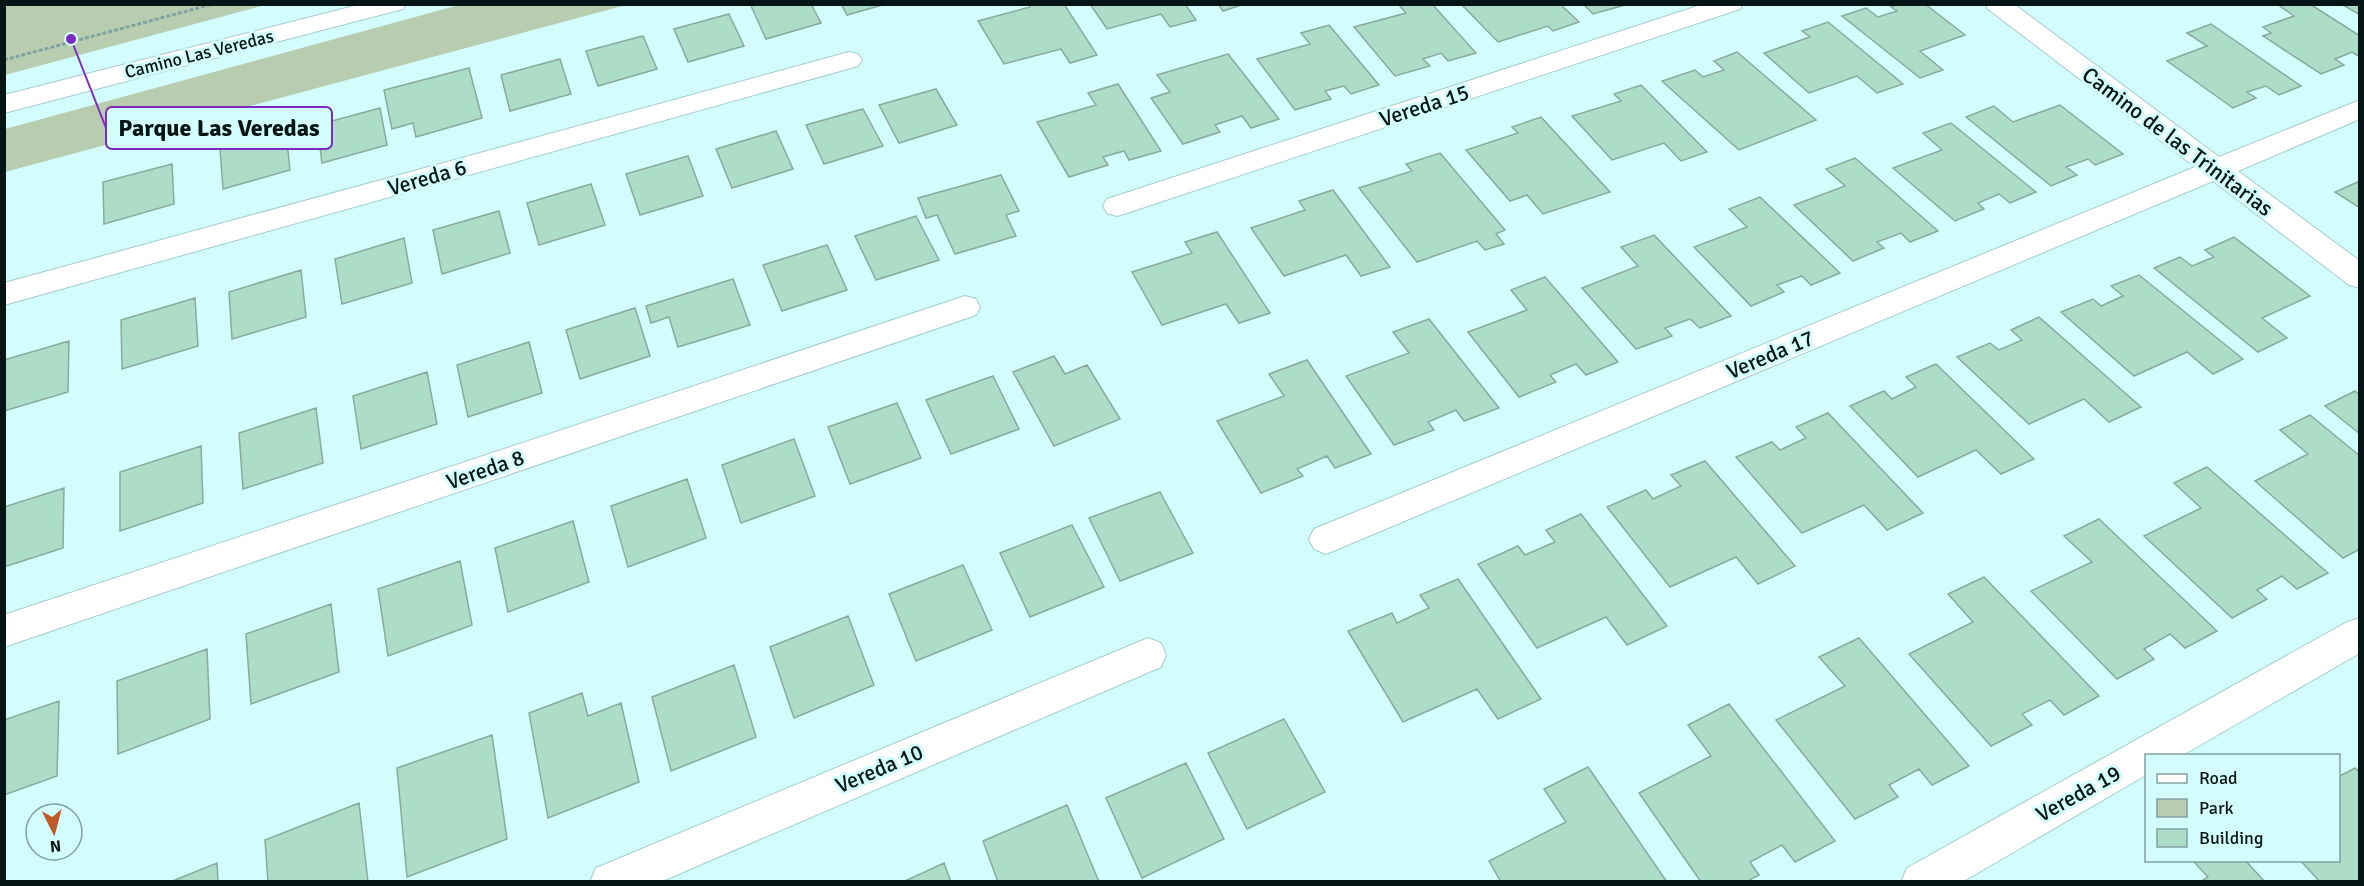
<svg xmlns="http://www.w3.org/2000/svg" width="2364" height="886" font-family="Signika,sans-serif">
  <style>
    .green { fill: #b8cdaf }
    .building { fill: #adddc8; stroke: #88aa9b; stroke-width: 1.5 }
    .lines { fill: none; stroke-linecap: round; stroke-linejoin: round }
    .street-casing { stroke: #a5cdcd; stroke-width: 2 }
    .path { stroke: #82a2a2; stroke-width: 3; stroke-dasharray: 4 2; stroke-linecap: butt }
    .street { fill: #fff; fill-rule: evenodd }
    .labels { text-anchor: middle; stroke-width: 6; stroke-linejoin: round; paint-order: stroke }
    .far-street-label { font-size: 18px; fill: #051414; stroke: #d3fdfd }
    .street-label { font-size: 22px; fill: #051414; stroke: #d3fdfd }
    .leader { fill: none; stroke: #7b2cbf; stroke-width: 2 }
    .callout-dot { fill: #7b2cbf; stroke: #d3fdfd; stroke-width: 2 }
    .callout { fill: #d3fdfd; stroke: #7b2cbf; stroke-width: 2 }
    .callout-label { font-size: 24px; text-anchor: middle; font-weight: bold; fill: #051414 }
  </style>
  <rect width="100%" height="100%" fill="#d3fdfd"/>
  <path class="green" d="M5,4H265V5L5,75Z
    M459,5H626L5,172V129Z"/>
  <path class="building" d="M757,4H811L821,23L766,39L751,6Z
    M841,4H886L847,15Z
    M1028,4H1064L1097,55L1070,63L1061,49L1004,64L978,21L1030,7Z
    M1090,4H1185L1196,20L1170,27L1161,14L1107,29Z
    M1218,4H1244L1223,11Z
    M1398,4H1432L1476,53L1448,61L1441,53L1423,59L1430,66L1395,76L1354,27L1406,13Z
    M1461,4H1560L1579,22L1553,31L1548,26L1498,42Z
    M1583,4H1624L1625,5L1593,14Z
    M1898,4H1925L1965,35L1920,51L1943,70L1920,78L1842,16L1866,8L1878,17L1897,11L1891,7Z
    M2277,4H2310L2360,36V57L2352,52L2335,59L2344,65L2321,74L2263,36L2271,33L2263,27L2294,16Z
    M2360,4V15L2343,5L2345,4Z
    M729,14L744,46L688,62L674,29Z
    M1828,22L1903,84L1877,93L1857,76L1809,93L1764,53L1810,37L1802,31Z
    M2211,24L2301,86L2279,95L2266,86L2247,92L2256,98L2233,108L2167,61L2207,46L2187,33Z
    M1329,25L1379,85L1351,94L1344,86L1325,91L1331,99L1295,110L1257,59L1310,44L1301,33Z
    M643,36L657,69L598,86L586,51Z
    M1737,52L1816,120L1739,150L1662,81L1695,70L1703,77L1724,70L1714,61Z
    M1228,54L1279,119L1251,128L1242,116L1215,125L1220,132L1183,144L1151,98L1170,92L1157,75Z
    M560,59L571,94L510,111L501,75Z
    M469,68L482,118L416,137L413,123L392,129L384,90Z
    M1118,84L1161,151L1129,160L1124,151L1103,157L1108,165L1069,177L1037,122L1096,105L1088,93Z
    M1641,85L1707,152L1681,161L1664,143L1612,160L1572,116L1621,101L1614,94Z
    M936,89L957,125L899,143L879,105Z
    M2060,105L2123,154L2095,165L2088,159L2066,167L2077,175L2051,186L1966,117L1994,106L2013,122Z
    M380,108L387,145L322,163L317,125Z
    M863,109L883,146L824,164L806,125Z
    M1541,117L1610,192L1543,214L1527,195L1510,201L1466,150L1518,133L1512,127Z
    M1951,123L2036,192L2010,203L1999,194L1978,203L1984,209L1955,221L1893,168L1942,150L1923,133Z
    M776,131L793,169L732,188L716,149Z
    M286,132L290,170L223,189L220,149Z
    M1440,153L1505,230L1496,234L1504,244L1485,250L1477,241L1417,262L1359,188L1412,171L1406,164Z
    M688,156L703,196L640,215L626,174Z
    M1855,158L1938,231L1910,242L1901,233L1877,242L1884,248L1853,261L1794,205L1845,186L1826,169Z
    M172,164L174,204L104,224L103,182Z
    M1001,175L1019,211L1006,215L1016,236L955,254L937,215L926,218L918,198Z
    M2360,181V208L2335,192Z
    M591,184L605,225L539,245L527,203Z
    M1333,190L1390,267L1361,276L1346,255L1284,276L1251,228L1305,210L1299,201Z
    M1760,197L1840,273L1811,285L1802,276L1777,285L1784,292L1751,306L1694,247L1747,227L1729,209Z
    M499,211L510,253L442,274L433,230Z
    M916,216L939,260L876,280L855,236Z
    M1217,232L1270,313L1239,323L1226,304L1162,325L1132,272L1192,253L1185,242Z
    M1654,235L1731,316L1700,328L1690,319L1665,328L1672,336L1636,349L1582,288L1638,266L1621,247Z
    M2234,237L2310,296L2262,318L2287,338L2258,352L2154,268L2180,257L2192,266L2214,257L2205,250Z
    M404,238L412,283L342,304L335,259Z
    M827,245L847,290L782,311L763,265Z
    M301,270L306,317L232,339L229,292Z
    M2139,275L2243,359L2213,374L2187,352L2134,376L2061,312L2093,299L2101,306L2123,296L2111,286Z
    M1545,277L1618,362L1586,375L1576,364L1550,375L1556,382L1519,397L1468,332L1527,310L1511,290Z
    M733,279L750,325L678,347L669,317L651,323L646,306Z
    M195,298L198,346L122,369L121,320Z
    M635,308L650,356L580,379L566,330Z
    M2039,317L2141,407L2109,422L2084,399L2029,424L1957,357L1990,343L1999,350L2022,340L2011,330Z
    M1429,319L1499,408L1464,421L1456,410L1428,422L1434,430L1394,445L1346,376L1409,353L1393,332Z
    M69,341L68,392L4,411V360Z
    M529,342L542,393L468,417L457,365Z
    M1054,356L1065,374L1087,365L1120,419L1054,446L1013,372Z
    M1307,360L1371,454L1335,468L1327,456L1297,469L1303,476L1261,493L1217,421L1284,396L1269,374Z
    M1936,364L2034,459L2001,474L1976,450L1918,477L1850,406L1884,391L1892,399L1916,387L1906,377Z
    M427,372L437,424L361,449L353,396Z
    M993,376L1019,429L951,454L926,400Z
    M2355,391L2360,395V434L2325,406Z
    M897,403L921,458L850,484L828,427Z
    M316,408L323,463L243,489L239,433Z
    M1828,413L1923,513L1887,530L1864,505L1802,533L1736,457L1772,442L1780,450L1806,438L1796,427Z
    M2310,415L2360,456V549L2343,558L2255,481L2308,454L2280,430Z
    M794,439L815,496L741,523L722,465Z
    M201,446L203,503L120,531V472Z
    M1705,461L1795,566L1758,584L1736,557L1670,587L1607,507L1646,490L1653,499L1681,486L1671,475Z
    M2207,467L2328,573L2297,589L2282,576L2257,590L2267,599L2232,618L2144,536L2201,508L2174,483Z
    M687,479L706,538L628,567L611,506Z
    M64,488L63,548L4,567V507Z
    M1160,492L1193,553L1120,581L1089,518Z
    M1581,514L1667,626L1627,645L1606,617L1537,648L1478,564L1518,546L1525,555L1555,542L1546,530Z
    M2099,519L2217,631L2185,648L2170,634L2144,649L2154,659L2117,679L2031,591L2092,562L2064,536Z
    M573,521L589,582L508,612L495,548Z
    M1072,525L1104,587L1030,617L1000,553Z
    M460,561L472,625L388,656L378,589Z
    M963,565L992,630L916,661L889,594Z
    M1984,577L2099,696L2064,715L2050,700L2022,714L2032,725L1991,746L1909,654L1973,622L1948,594Z
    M1458,579L1541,699L1498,719L1477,689L1403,722L1348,631L1392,613L1397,623L1429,608L1420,595Z
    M331,604L339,672L251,704L246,634Z
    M848,616L874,685L794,718L770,647Z
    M1859,638L1969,766L1932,785L1919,769L1889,785L1898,797L1855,819L1776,720L1845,686L1819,657Z
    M207,649L210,719L118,754L117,681Z
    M734,665L756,737L671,771L652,697Z
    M582,693L588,716L621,703L639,782L548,818L529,713Z
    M59,701L57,776L4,795V720Z
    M1729,704L1835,841L1795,862L1782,845L1750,862L1759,875L1746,882H1701L1639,793L1711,756L1688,725Z
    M1284,719L1325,792L1247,829L1208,753Z
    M492,735L507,839L407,877L397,768Z
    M1186,763L1224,839L1142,878L1106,798Z
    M1588,767L1667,882H1501L1489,861L1566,822L1544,789Z
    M2355,768L2360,772V882H2320L2300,860H2338V777Z
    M359,803L368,882H268L265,840Z
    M1067,805L1099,882H998L983,841Z
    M2197,860H2245L2265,882H2200L2208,877L2194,862Z
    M217,863L218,882H170Z
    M944,863L951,882H903Z"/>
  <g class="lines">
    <defs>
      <path id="street" d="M362,4H406L403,9L4,113V95Z
        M1704,4H1743L1740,9L1127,213L1117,216L1107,213L1103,206L1107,199Z
        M1985,4H2014L2219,157L2360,100V119L2238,171L2360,261V288L2349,285L2213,181L1338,549L1326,554L1314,549L1309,539L1314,529L2195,167L1988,9Z
        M849,52L858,54L862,60L858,66L4,305V283Z
        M965,296L976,299L980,307L976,315L4,647V615Z
        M2360,618V653L2181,756H2146V775L1962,882H1901L1907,868L2347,622Z
        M1148,638L1161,643L1166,655L1161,667L660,882H590L596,868Z"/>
    </defs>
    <use href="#street" class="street-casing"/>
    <path class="path" d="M4,60L213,4"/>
    <use href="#street" class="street"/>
  </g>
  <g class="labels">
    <g class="far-street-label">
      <text transform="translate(199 54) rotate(-14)" y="6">Camino Las Veredas</text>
    </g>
    <g class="street-label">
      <text transform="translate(1424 105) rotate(-18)" y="8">Vereda 15</text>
      <text transform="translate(2178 141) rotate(37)" y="8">Camino de las Trinitarias</text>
      <text transform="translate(427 177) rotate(-16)" y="8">Vereda 6</text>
      <text transform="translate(1770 354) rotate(-23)" y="8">Vereda 17</text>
      <text transform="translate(485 469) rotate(-19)" y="8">Vereda 8</text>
      <text transform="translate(879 768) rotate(-23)" y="8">Vereda 10</text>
      <text transform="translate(2078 793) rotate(-29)" y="8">Vereda 19</text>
    </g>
  </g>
  <path class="leader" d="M71 39L106 128"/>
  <circle class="callout-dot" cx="71" cy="39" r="6"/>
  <rect class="callout" x="106" y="107" width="226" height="42" rx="6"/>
  <g class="callout-label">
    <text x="219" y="136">Parque Las Veredas</text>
  </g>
  <rect width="2364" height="886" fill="none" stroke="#051414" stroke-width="12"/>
  <rect x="2145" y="754" width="195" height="108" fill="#d3fdfd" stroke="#81a0a0" stroke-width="1.5"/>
  <rect x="2157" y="774" width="30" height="9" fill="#ffffff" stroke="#81a0a0" stroke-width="1.5"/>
  <text x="2199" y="784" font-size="18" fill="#051414">Road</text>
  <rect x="2157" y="799" width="30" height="18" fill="#b8cdaf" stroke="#81a0a0" stroke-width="1.5"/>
  <text x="2199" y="814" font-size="18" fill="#051414">Park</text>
  <rect x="2157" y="829" width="30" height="18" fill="#adddc8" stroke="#81a0a0" stroke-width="1.5"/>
  <text x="2199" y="844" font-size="18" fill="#051414">Building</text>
  <g transform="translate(54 832) rotate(174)"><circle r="28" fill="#d3fdfd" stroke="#81a0a0" stroke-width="1.5"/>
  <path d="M0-4.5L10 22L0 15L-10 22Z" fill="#bf5928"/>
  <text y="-9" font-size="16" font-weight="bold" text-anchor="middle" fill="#051414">N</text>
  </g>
</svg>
